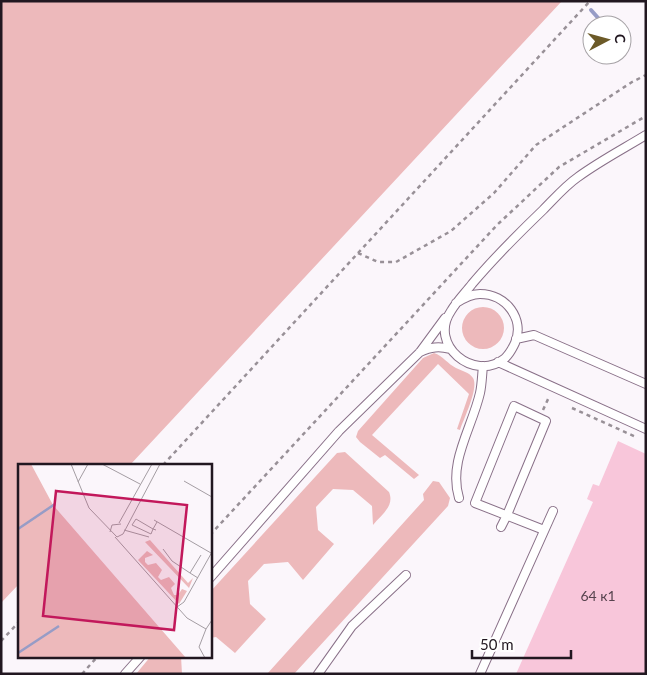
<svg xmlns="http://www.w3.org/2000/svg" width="647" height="675" font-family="Lato,sans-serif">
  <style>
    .green { fill: #edb9bb }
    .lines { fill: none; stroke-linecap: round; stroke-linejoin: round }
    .stream { stroke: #979cc6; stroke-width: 4 }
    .building { fill: #f8c6da }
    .lane-casing { stroke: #897088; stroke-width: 10 }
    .path { stroke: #989097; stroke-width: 2.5; stroke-dasharray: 4 4; stroke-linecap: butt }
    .lane { stroke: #fff; stroke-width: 8 }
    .labels { text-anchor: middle; stroke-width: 4; stroke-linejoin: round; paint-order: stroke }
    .number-label { font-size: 14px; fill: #57434e }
    .inset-river { fill: none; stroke: #979cc6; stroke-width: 2.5 }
    .inset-road { fill: none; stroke: #a49da3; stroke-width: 1 }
    .view { fill: #c2185b; fill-opacity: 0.15; stroke: #c2185b; stroke-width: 2.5 }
    .inset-edge { fill: none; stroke: #211720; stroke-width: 2.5 }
  </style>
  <rect width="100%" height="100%" fill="#fbf6fb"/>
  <path class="green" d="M1,1H562L130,465H19V584L1,603Z
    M462 328a21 21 0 1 1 42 0a21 21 0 1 1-42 0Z
    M434,353C443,356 448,364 456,368C462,371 469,372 473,378C479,388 464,418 460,430L457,429L469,394L438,364L372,435L419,475L414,479L385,455L380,458L360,442L356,437L358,431L423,358Z
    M345,452L389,492C395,506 381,515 373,525L372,506L353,490L333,489L316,507L318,530L334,544L303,580L288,562L264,564L248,581L250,604L266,619L235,653L216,637L210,638V592L337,453Z
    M433,481L439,482L450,498L448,506L294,674H267L424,500L423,494Z
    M151,656H181L182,674H136Z"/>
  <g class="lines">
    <path class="stream" d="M591,10L599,19"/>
  </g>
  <path class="building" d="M618,441L646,454V674H516L593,502L587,499L593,484L599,486Z"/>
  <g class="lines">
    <defs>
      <path id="lane" d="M456,303C464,298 471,294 480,294C506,294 525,319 515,343C512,349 510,354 504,359C474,382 428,345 451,311C457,301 465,293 472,284C494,258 518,234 543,210C554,199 565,186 578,177C600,161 623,149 646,135
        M516,339L534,335L646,384
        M420,352C431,347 439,346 450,349
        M498,362L646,429
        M459,498C448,462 472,428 480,393C482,384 482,374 483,366
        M501,527L507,515L546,421L514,406L475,503L544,530
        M210,578L339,431L420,352L445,318
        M125,674L141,656
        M318,674L352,626L406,575
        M480,674L553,511"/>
    </defs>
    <use href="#lane" class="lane-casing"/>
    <path class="path" d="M358,253L378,262H396L451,231L494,193L536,145L632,82L646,75
      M572,408L636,437
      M543,410L549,397
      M163,465L590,1
      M210,535L497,225L559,167L646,116
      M1,641L19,622
      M82,674L98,656"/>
    <use href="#lane" class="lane"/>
  </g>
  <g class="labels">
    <g class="number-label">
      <text x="598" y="601">64 к1</text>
    </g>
  </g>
  <g transform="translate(18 464)">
    <rect width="194" height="194" fill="#fbf6fb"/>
    <path d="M0,0H13L35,41L168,194H0ZM132,76L170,119L175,114L171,124L127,78ZM129,87L135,91L127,94V98L130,101L138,99L144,106L140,113L143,116L151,113L157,120L153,124L156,131H160L164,125L169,127L161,140L120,96Z" fill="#edb9bb"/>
    <path class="inset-river" d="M0,65L37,40M0,189L41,162"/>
    <path class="inset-road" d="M53,0L71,44L99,73L105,70L142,0M84,0L122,20M166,17L194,33M60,18L70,0M136,56L193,89M101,59L134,0M106,66L131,73M138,66L135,65L118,55L114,61L133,70L135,65L139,58M92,68L94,61L103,60M97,73L169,154L188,165L194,156M145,85L154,97L172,109M180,114L172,109L183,91M159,143L166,138L194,88M187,194L181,183L188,165"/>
    <path class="view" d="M38,27L169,41L156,166L25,152Z"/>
    <rect width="194" height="194" class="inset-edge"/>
  </g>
  <rect width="647" height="675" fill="none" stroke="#211720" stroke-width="5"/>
  <g transform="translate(607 40) rotate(84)"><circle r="24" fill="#ffffff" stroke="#a6a2a6"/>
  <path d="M0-4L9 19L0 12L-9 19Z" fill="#6c5a28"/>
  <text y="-8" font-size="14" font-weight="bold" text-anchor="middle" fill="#211720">С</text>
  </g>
  <path d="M472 650v8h99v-8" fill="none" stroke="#211720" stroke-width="2.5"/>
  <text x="480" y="650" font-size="15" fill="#211720" stroke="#ffffff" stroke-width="4" paint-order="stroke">50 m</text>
</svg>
